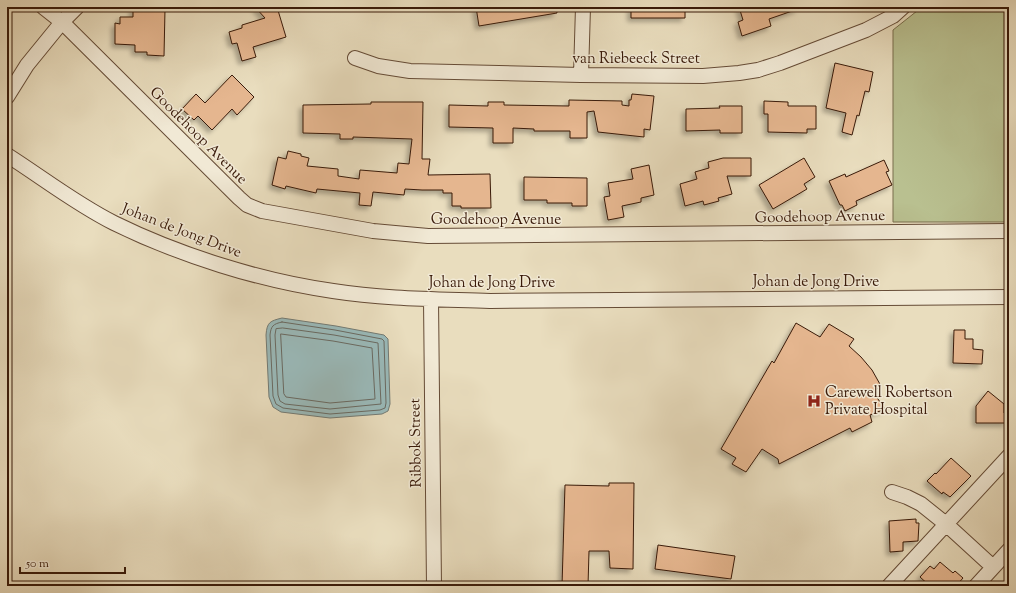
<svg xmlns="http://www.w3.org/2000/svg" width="1016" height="593" font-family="'Sorts Mill Goudy',serif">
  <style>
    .green { fill: #b9c090; stroke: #796d4c }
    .water { fill: #9ababa; stroke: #737a73 }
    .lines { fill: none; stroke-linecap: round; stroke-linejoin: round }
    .shore { stroke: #6a6a62; stroke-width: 1 }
    .building { fill: #e5b68f; stroke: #391a09; filter: url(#shadow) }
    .minor-casing { stroke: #654b36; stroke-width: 16 }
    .minor { stroke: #f1e9d5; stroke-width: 14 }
    .labels { text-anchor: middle; stroke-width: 3; stroke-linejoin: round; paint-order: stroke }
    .street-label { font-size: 15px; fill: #391a09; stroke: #f1e9d5 }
    .poi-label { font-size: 15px; fill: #391a09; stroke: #f1e9d5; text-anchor: start }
  </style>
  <defs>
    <filter id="shadow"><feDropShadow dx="-3.5" dy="3.5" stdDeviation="2" flood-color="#0004"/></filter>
  </defs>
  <rect width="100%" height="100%" fill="#e9ddbe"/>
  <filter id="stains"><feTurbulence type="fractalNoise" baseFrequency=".005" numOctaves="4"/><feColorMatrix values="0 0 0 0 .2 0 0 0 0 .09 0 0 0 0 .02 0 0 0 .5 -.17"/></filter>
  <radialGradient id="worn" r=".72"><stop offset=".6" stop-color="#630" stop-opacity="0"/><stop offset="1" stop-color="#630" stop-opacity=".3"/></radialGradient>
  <path class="green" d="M922,7H1009V222H893V30Z"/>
  <path class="water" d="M282,318L336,326L384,335L388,339L390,404L388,411L382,414L330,418L281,412L273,407L269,397L266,335C267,322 270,321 282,318Z"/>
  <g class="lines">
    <path class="shore" d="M282,322L335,330L382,339L384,341L386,403L385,408L380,410L330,414L283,408L276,404L273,396L270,335C271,326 273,324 282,322Z
      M283,328L334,335L378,343L381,404L330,409L285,404L280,401L278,395L275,335L276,329Z
      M281,334L333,341L372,348L375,399L330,403L286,397L284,394Z"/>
  </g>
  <path class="building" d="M133,7L165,9L164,56L147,55V52H135V45L115,44V23L120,24V17H133Z
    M255,7H277L286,37L253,47L256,57L242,61L237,43L232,44L229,32L242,28V25L265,18Z
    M476,7H556L557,13L479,26Z
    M631,7H685V18H631Z
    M739,7H798V9L769,19L771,26L742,36L738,22L743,20Z
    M835,63L873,72L869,92L865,91L859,116L857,115L852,135L842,132L846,113L826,108Z
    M232,75L254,97L237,115L232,109L212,130L198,116L194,120L182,109L196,94L205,103Z
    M632,94L654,96L650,130L644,129V137L598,132L594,111L587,112V138H570V131H534V129L513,128V143H493V128L449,127V105L488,106V102H504V105L569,106V100L622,101V105L629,106V100H631Z
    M764,101L788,102V106H816V129H807V133L768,132V114H764Z
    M371,102H423L422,159H430L428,175L490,174L491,208H461V206H452V193H443V190H422L405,189L404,195L373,192L371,206L359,205L360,193L317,189L316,193L286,186L285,189L272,185L278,157L286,159L288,151L301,154V156L309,158L307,166L338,169V176L359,179L360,170L397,173L398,163L409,164L412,139L353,137V139H340V134L303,133V105L371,104Z
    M719,106H742V133H720V130L686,131V109L720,108Z
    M723,158H751V176H727L732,194L718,198L719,201L704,205L703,201L685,206L680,184L697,179L695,172L709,168L708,162Z
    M804,158L815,177L804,184L807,189L773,209L759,185Z
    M884,160L889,171L886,172L892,185L856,201L857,205L845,211L842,205H840L829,181L845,174L846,177Z
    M649,165L654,195L641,198V202L622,206L624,217L608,220L604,197L610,196L608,183L633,179L631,169Z
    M524,177L587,178V206H572V203H547V200H524Z
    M796,323L820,337L829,324L854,339L849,346L861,357L872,370L881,386L873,392L885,409L870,415L872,422L852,432L850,428L779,464L778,459L762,449L746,472L732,464L736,458L721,449L772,361L774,363Z
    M954,330H965V339H973V349L983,350L982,364L953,363Z
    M988,391L1004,404V413H1007V423H976V406Z
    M951,458L971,476L950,497L943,492L942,494L927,481L935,473L936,474Z
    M609,483H634L633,569L610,568L609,551H589L588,586H562L565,485L609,486Z
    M916,519V523H919L918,541L903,542V551L890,552L889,521Z
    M658,545L735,556L731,579L655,569Z
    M940,562L953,573L955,571L963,578L956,586H930L920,577L930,566L934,569Z"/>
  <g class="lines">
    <defs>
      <path id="minor" d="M43,7L62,22L239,198L247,205L262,211L373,231L428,236L1009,231
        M355,58L378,66L410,71L581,75L703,76L739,73L758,70L780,63L866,30L893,16L903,7
        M581,75L583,7
        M7,97L27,65L62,22L77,7
        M7,155C43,178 76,204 114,223C179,255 261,281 333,291C385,299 438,299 490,301L1009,297
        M431,300L434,586
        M892,492L907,497L921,504L946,524L993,567
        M889,586L1009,456
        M976,586L1009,550"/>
    </defs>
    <use href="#minor" class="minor-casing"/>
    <use href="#minor" class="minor"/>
  </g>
  <defs>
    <symbol id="hospital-bare" viewBox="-9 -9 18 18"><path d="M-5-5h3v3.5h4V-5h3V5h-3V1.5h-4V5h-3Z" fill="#8f2418" stroke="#f1e9d5" stroke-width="2.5" paint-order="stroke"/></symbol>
  </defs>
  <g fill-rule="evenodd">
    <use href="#hospital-bare" x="804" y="391" width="20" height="20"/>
  </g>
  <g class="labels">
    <g class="street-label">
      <text x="636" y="63">van Riebeeck Street</text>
      <text transform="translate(199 135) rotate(45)" y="5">Goodehoop Avenue</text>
      <text transform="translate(820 216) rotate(-1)" y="5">Goodehoop Avenue</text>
      <text x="496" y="224">Goodehoop Avenue</text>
      <text transform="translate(182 230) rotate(21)" y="5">Johan de Jong Drive</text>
      <text x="816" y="286">Johan de Jong Drive</text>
      <text x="492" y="287">Johan de Jong Drive</text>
      <text transform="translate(415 443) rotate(-91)" y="5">Ribbok Street</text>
    </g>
    <g class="poi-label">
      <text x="825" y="397">Carewell Robertson<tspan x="825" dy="17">Private Hospital</tspan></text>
    </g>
  </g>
  <rect width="1016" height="593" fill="none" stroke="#e9ddbe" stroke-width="24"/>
  <rect x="8" y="8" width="1000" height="577" fill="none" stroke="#391a09" stroke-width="2"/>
  <rect x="12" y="12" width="992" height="569" fill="none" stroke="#391a09"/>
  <path d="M20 567v6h105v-6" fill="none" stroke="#391a09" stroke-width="2"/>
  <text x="26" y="567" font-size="12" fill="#391a09" stroke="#f1e9d5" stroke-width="3" paint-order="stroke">50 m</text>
  <rect width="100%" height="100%" filter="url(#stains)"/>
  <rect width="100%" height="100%" fill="url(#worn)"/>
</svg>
